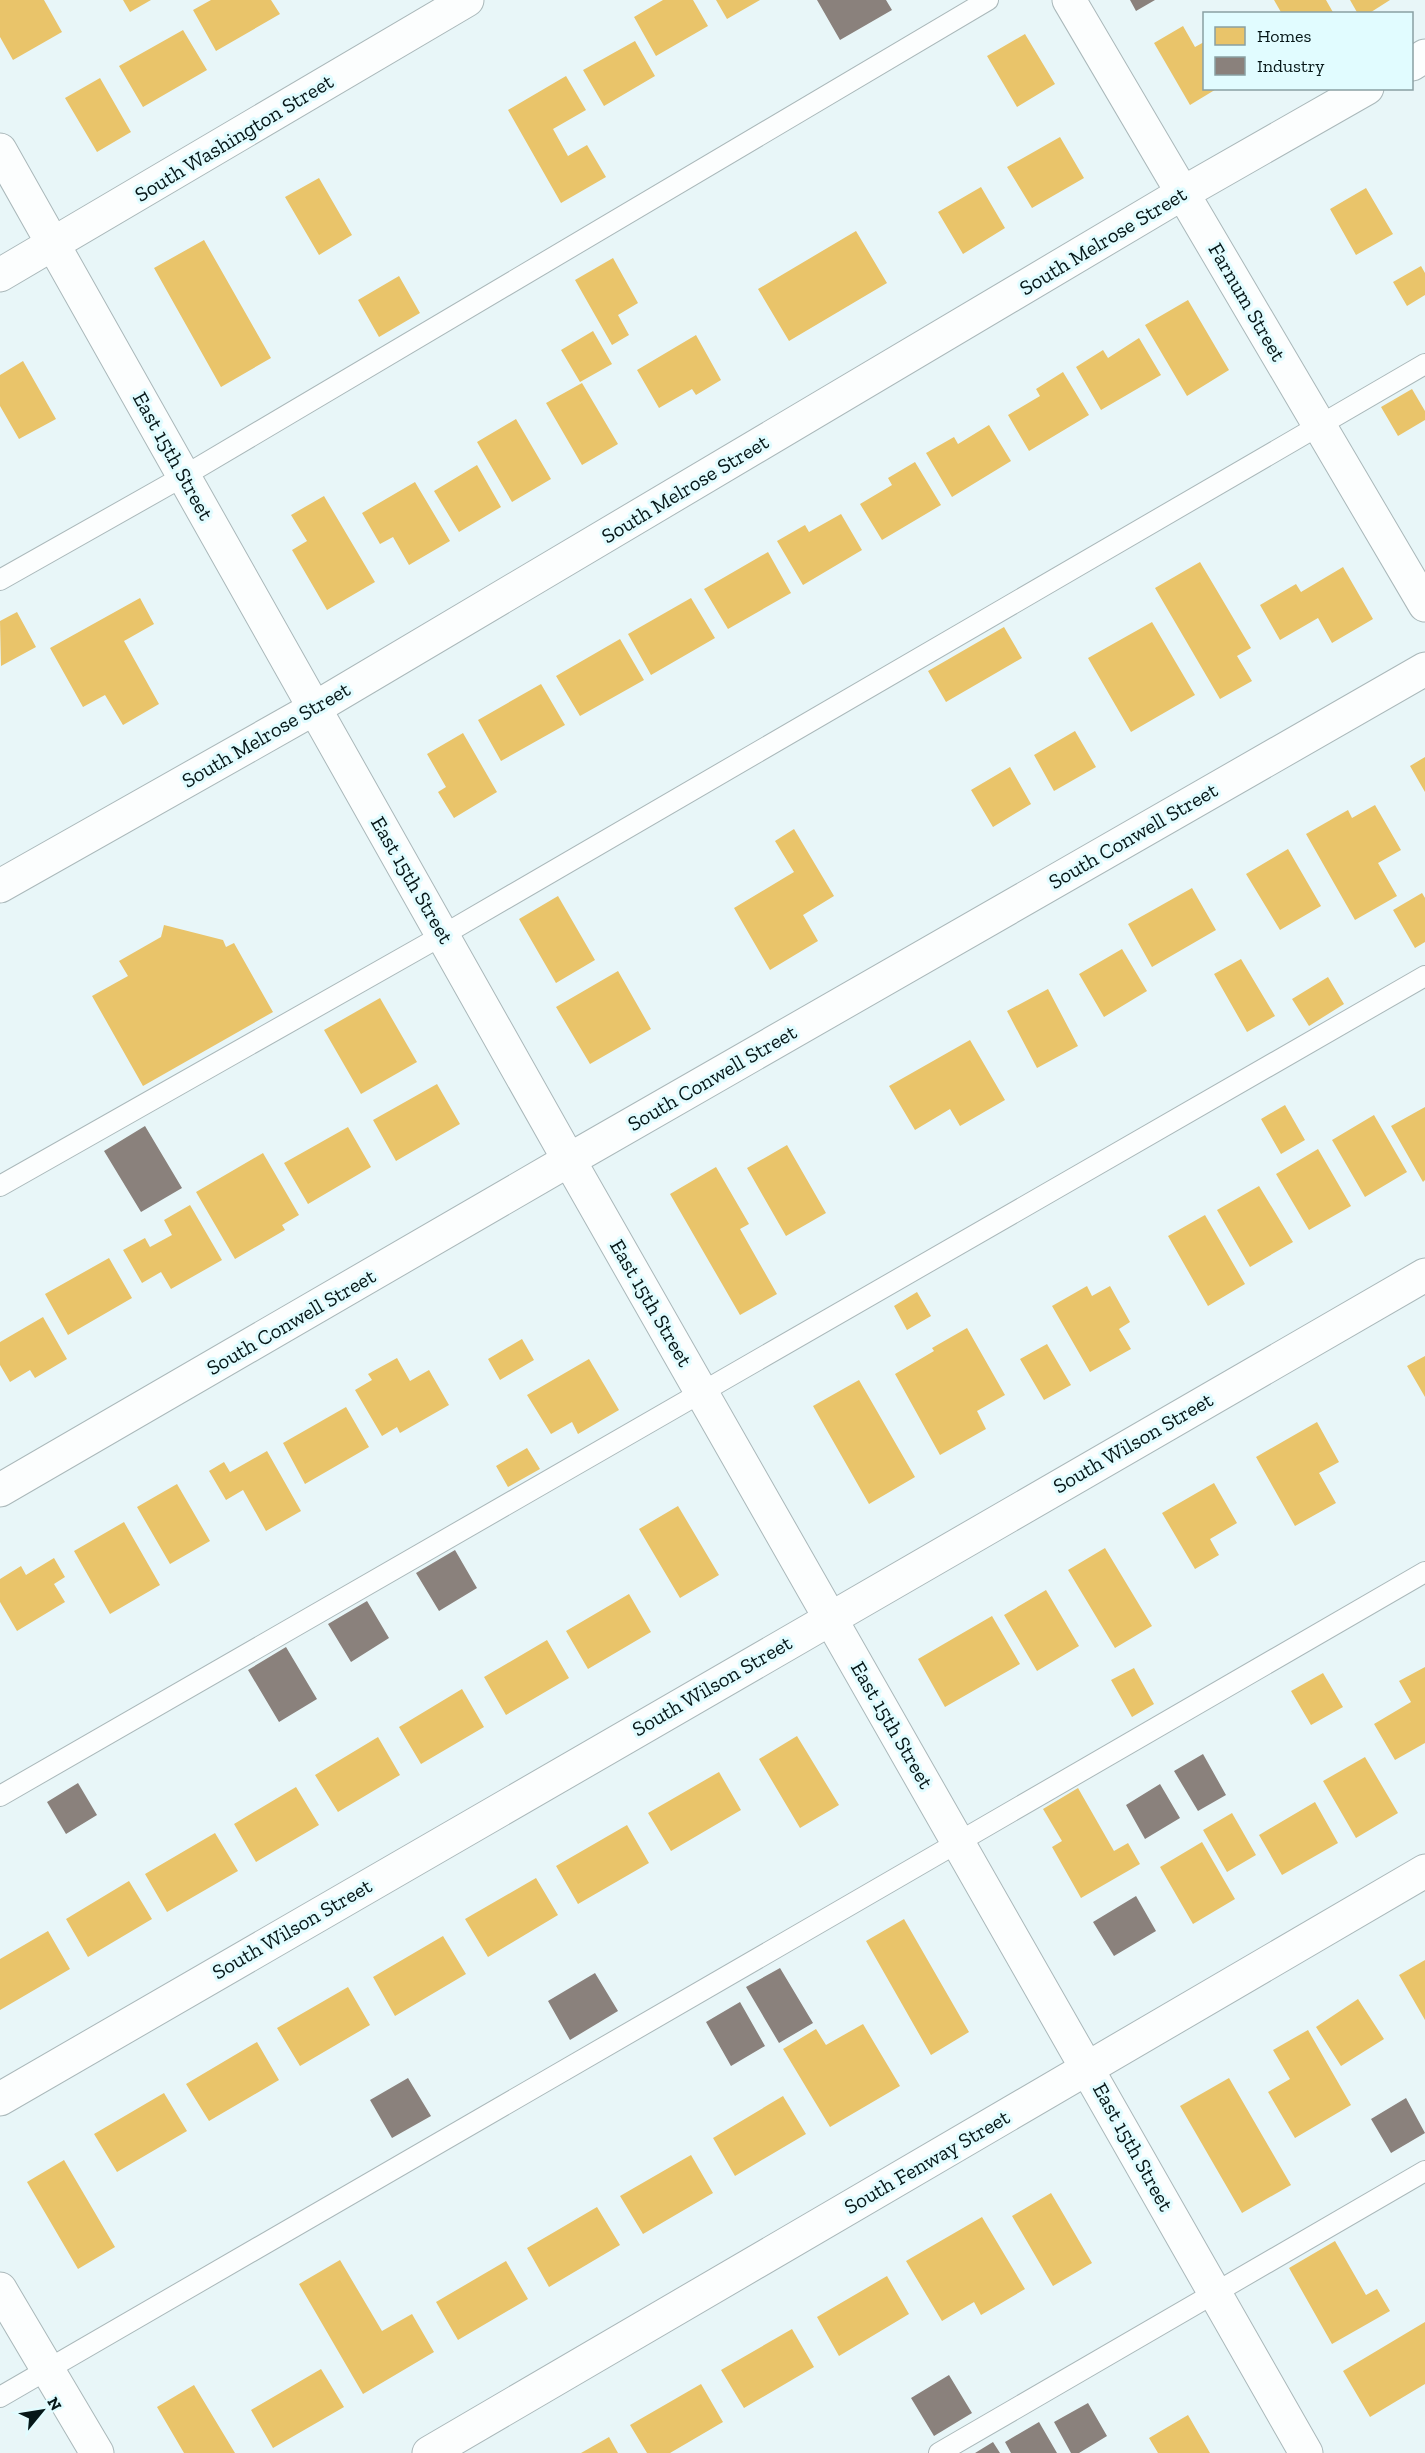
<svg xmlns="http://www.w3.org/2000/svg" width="1425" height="2453" font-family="'Zilla Slab',serif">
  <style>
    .homes { fill: #e9c46a }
    .industry { fill: #8a817c }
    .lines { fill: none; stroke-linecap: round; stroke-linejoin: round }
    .service-casing { stroke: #aab8ba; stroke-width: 22 }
    .minor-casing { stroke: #aab8ba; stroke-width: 35 }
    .secondary-casing { stroke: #aab8ba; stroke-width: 35 }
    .service { stroke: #fcfefe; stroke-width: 20 }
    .minor { stroke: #fcfefe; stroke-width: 33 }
    .secondary { stroke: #fcfefe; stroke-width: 33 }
    .labels { text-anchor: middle; stroke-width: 6; stroke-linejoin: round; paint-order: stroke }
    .street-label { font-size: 21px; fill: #061718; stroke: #e1fcff }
  </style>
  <rect width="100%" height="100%" fill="#e8f6f8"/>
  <path class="homes" d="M0,0H44L62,32L13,60L0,37Z
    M123,0H151L130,12Z
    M211,0H271L280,14L216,51L193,10Z
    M663,0H693L708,26L656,56L634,17Z
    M716,0H760L727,19Z
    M1274,0H1326L1334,14H1282Z
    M1350,0H1390L1368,14H1358Z
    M1183,26L1195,47L1204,42V88H1218L1190,105L1154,43Z
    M183,30L207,70L143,107L119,66Z
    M1025,34L1055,84L1017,107L987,56Z
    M635,41L655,76L604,106L583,70Z
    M566,76L586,110L553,129L568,156L587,145L606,177L561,203L508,110Z
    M100,78L131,132L97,152L65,98Z
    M1060,137L1084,178L1032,208L1007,167Z
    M319,178L352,235L319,255L285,197Z
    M981,187L1005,228L963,254L938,212Z
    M1366,188L1393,234L1356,255L1330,209Z
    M856,231L887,283L789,341L758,289Z
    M204,240L271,358L221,387L154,268Z
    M613,258L638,303L618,315L629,335L612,345L575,280Z
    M1421,266L1425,273V295L1407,306L1393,282Z
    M399,276L420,313L379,337L358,300Z
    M1188,300L1229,370L1187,396L1145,325Z
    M593,331L612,364L580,382L561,350Z
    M696,335L721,380L696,395L692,389L659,408L637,370Z
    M1139,338L1161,375L1101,410L1076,367L1103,350L1108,358Z
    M23,361L56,419L19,439L0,406V375Z
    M1063,372L1089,415L1029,451L1008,415L1040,396L1036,389Z
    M582,383L618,444L582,465L546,403Z
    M1412,389L1425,411V420L1398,436L1381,407Z
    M516,419L551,479L512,502L477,442Z
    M989,425L1011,461L952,497L926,453L954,437L958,444Z
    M915,462L941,505L882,540L860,504L892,485L888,478Z
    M477,465L501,507L459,532L434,491Z
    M415,482L450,541L409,565L393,537L380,544L362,513Z
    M324,496L375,582L327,610L292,550L307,541L291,515Z
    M841,514L862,550L803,585L777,541L805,525L809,532Z
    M768,552L791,593L728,629L704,589Z
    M1200,562L1251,648L1237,656L1252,681L1220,699L1155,588Z
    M1343,567L1373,619L1332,643L1318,618L1280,640L1260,605L1296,584L1301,592Z
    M140,598L154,624L124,641L159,704L123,725L105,695L83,707L50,648Z
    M691,598L715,638L651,675L628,634Z
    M17,612L36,647L1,666L0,621Z
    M1152,622L1195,695L1131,732L1088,658Z
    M1004,627L1022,658L946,702L928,671Z
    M620,639L644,680L580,716L556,676Z
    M541,684L565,725L501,761L478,720Z
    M1075,731L1096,767L1054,791L1034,755Z
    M463,733L497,792L454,818L438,792L446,787L427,754Z
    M1425,757V792L1410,766Z
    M1010,767L1031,804L993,827L971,790Z
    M1375,805L1401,850L1378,863L1397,896L1355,920L1306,834L1348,810L1352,818Z
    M794,829L834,896L803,915L818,941L770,970L734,908L794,872L775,841Z
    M1288,849L1321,906L1280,930L1246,874Z
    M1192,888L1216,930L1152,967L1128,924Z
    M1422,893L1425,898V942L1415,948L1393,910Z
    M558,896L595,960L556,983L519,919Z
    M164,925L223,940L226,947L234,943L273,1012L143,1086L92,996L128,976L119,961L161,937Z
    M1122,949L1147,991L1104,1017L1079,974Z
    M1241,959L1275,1016L1247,1032L1214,974Z
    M618,971L651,1029L590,1064L556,1007Z
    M1328,977L1344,1004L1309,1026L1292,999Z
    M1048,989L1078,1046L1037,1068L1007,1011Z
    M380,998L417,1062L361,1094L324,1030Z
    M970,1040L1005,1100L960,1126L950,1109L915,1130L889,1086Z
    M437,1084L460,1124L396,1161L373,1120Z
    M1285,1105L1305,1140L1281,1154L1261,1119Z
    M1425,1107V1180L1423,1182L1391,1126Z
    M1374,1115L1407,1172L1365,1197L1332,1140Z
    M348,1127L371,1167L308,1204L284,1163Z
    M787,1145L826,1213L786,1236L747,1168Z
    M1318,1149L1351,1206L1309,1230L1276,1174Z
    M263,1153L299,1215L282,1225L285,1230L235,1259L196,1192Z
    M716,1167L749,1224L740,1229L777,1294L740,1315L670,1194Z
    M1259,1186L1293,1242L1250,1267L1217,1210Z
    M190,1205L222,1260L171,1289L161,1272L142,1283L123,1250L145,1238L150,1247L172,1235L164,1220Z
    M1205,1215L1245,1284L1208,1306L1168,1236Z
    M109,1258L132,1298L68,1335L45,1294Z
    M1087,1286L1092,1296L1110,1286L1130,1322L1119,1329L1131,1349L1090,1372L1052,1306Z
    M917,1292L931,1316L907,1330L894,1306Z
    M43,1317L67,1359L35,1378L30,1370L10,1382L0,1365V1342Z
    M967,1328L1005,1395L977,1411L986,1429L940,1455L895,1374L934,1351L932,1348Z
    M522,1339L534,1360L500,1380L488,1359Z
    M1047,1344L1071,1385L1044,1400L1020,1359Z
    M1425,1356V1397L1407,1366Z
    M397,1358L410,1381L429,1370L449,1405L400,1433L397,1427L382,1436L355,1390L372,1380L368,1374Z
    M589,1359L619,1410L578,1434L572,1422L551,1434L527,1395Z
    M859,1380L915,1477L869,1504L813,1406Z
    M346,1407L369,1447L305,1484L283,1443Z
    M1317,1422L1339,1462L1319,1473L1336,1503L1295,1526L1256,1457Z
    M527,1448L540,1469L508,1487L496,1466Z
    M267,1451L301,1511L266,1531L243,1490L226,1500L209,1471L224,1462L230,1472Z
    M1214,1483L1237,1523L1210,1539L1219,1555L1195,1569L1162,1513Z
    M177,1484L210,1541L170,1564L137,1507Z
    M678,1506L719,1575L680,1598L639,1529Z
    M124,1522L160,1585L110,1614L74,1551Z
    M1105,1548L1152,1626L1115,1648L1068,1570Z
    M54,1558L65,1577L54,1584L65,1602L17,1631L0,1602V1579L21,1566L26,1575Z
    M1046,1590L1079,1646L1037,1671L1004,1615Z
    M629,1594L651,1632L588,1669L566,1631Z
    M992,1616L1020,1664L945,1707L918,1659Z
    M547,1640L569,1678L506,1715L484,1677Z
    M1425,1667V1743L1395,1760L1374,1724L1411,1702L1399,1681Z
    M1134,1668L1154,1704L1132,1717L1111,1680Z
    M1323,1673L1343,1707L1311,1725L1291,1691Z
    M462,1689L484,1727L421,1764L399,1727Z
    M797,1736L839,1805L800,1828L759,1759Z
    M378,1737L400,1775L338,1812L315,1775Z
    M1365,1757L1398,1813L1356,1838L1323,1781Z
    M719,1772L741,1810L671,1851L648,1813Z
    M296,1787L319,1825L256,1862L234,1824Z
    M1078,1788L1114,1851L1128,1843L1140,1864L1081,1898L1052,1847L1062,1841L1043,1809Z
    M1315,1802L1338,1843L1282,1875L1259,1835Z
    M1232,1813L1256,1855L1227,1872L1203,1830Z
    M627,1825L649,1863L578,1904L556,1866Z
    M215,1833L238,1871L167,1912L145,1874Z
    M1202,1842L1235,1899L1193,1924L1160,1867Z
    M536,1878L558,1915L488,1957L465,1919Z
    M129,1881L152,1919L88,1957L66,1919Z
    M904,1919L969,2032L931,2055L866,1941Z
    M48,1931L70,1969L0,2010V1959Z
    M443,1936L466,1974L395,2016L373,1977Z
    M1425,1960V2020L1399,1975Z
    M348,1987L370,2025L300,2066L277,2028Z
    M1358,1999L1384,2039L1341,2066L1316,2027Z
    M863,2024L900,2086L830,2127L783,2049L816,2029L826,2045Z
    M1308,2030L1351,2105L1295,2138L1268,2092L1290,2079L1273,2050Z
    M257,2042L279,2080L209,2121L186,2084Z
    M1229,2078L1291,2185L1242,2213L1180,2106Z
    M164,2093L187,2131L117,2172L94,2134Z
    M783,2096L806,2134L735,2176L713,2138Z
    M691,2155L713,2193L643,2234L620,2196Z
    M64,2160L115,2247L78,2269L27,2182Z
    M1051,2193L1092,2263L1053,2286L1012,2216Z
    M597,2207L620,2245L549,2287L527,2248Z
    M982,2217L1025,2289L981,2315L974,2302L942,2321L906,2261Z
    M1335,2241L1366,2295L1377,2289L1390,2311L1332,2344L1289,2268Z
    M340,2260L382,2331L412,2314L434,2352L363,2394L299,2284Z
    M506,2261L528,2299L458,2340L436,2302Z
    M887,2276L909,2314L839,2356L817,2317Z
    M1425,2322V2384L1370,2417L1343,2371Z
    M792,2329L814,2367L744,2408L721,2370Z
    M321,2369L344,2407L273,2448L251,2410Z
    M701,2384L723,2422L670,2453H647L630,2425Z
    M194,2385L235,2453H184L157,2407Z
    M1188,2415L1210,2453H1158L1149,2438Z
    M609,2437L618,2453H581Z"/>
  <path class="industry" d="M817,0H886L892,10L840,40Z
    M1130,0H1155L1136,11Z
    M145,1126L182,1188L141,1212L104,1151Z
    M455,1550L477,1588L439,1611L416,1573Z
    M367,1601L389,1638L351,1662L328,1624Z
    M286,1647L317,1699L279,1722L248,1670Z
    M1203,1754L1226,1795L1198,1811L1174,1771Z
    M78,1783L97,1815L66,1834L47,1802Z
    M1160,1784L1180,1818L1145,1839L1126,1805Z
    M1136,1896L1156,1931L1114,1956L1093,1922Z
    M780,1968L813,2023L779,2043L746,1987Z
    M595,1973L618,2011L570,2040L548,2001Z
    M740,2002L765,2046L731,2066L706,2022Z
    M408,2078L431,2116L392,2138L370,2100Z
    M1406,2098L1425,2133L1391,2153L1371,2119Z
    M949,2375L972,2413L934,2436L911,2398Z
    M1088,2403L1107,2436L1079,2453H1071L1054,2422Z
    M1039,2422L1057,2453H1011L1005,2442Z
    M993,2442L1000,2453H975Z"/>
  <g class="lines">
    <defs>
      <path id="service" d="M0,580L184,476L988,0
        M0,1186L443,935L1425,364
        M0,1796L1425,976
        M0,2397L1425,1572
        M939,2453L1425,2171"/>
      <path id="minor" d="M1069,0L1425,605
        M1412,64L1425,56
        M0,275L467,0
        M0,886L315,708L1183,193L1367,88
        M0,1490L569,1160L1425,669
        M0,2099L1425,1275
        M0,2289L97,2453
        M429,2453L1425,1871"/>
      <path id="secondary" d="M0,150L569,1160L1306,2453"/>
    </defs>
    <use href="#service" class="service-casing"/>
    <use href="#minor" class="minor-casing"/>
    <use href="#secondary" class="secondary-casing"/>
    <use href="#service" class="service"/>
    <use href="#minor" class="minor"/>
    <use href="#secondary" class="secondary"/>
  </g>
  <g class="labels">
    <g class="street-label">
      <text transform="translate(234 138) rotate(-31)" y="7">South Washington Street</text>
      <text transform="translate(1103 241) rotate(-31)" y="7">South Melrose Street</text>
      <text transform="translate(1247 302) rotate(60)" y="7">Farnum Street</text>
      <text transform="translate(173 456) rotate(61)" y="7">East 15th Street</text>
      <text transform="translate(685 489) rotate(-31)" y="7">South Melrose Street</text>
      <text transform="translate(266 735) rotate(-30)" y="7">South Melrose Street</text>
      <text transform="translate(1133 836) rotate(-30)" y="7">South Conwell Street</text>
      <text transform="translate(412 880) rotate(60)" y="7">East 15th Street</text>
      <text transform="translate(712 1078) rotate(-30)" y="7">South Conwell Street</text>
      <text transform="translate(651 1303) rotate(60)" y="7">East 15th Street</text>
      <text transform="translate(291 1322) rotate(-30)" y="7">South Conwell Street</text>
      <text transform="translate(1133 1443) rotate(-30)" y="7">South Wilson Street</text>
      <text transform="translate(712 1686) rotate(-30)" y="7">South Wilson Street</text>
      <text transform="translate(892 1725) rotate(60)" y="7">East 15th Street</text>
      <text transform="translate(292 1929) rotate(-30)" y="7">South Wilson Street</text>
      <text transform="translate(1133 2147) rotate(61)" y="7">East 15th Street</text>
      <text transform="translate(927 2162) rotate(-30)" y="7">South Fenway Street</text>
    </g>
  </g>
  <rect x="1203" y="12" width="210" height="78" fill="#e1fcff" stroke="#89a0a3" stroke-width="1.5"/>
  <rect x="1215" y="27" width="30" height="18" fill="#e9c46a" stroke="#89a0a3" stroke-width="1.5"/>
  <text x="1257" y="42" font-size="18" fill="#061718">Homes</text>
  <rect x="1215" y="57" width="30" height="18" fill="#8a817c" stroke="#89a0a3" stroke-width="1.5"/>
  <text x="1257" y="72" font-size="18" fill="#061718">Industry</text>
  <g transform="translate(42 2411) rotate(60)" stroke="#e1fcff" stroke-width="4.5" paint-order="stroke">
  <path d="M0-4.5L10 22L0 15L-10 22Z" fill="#061718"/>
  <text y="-9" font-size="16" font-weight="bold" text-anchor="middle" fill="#061718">N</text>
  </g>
</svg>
